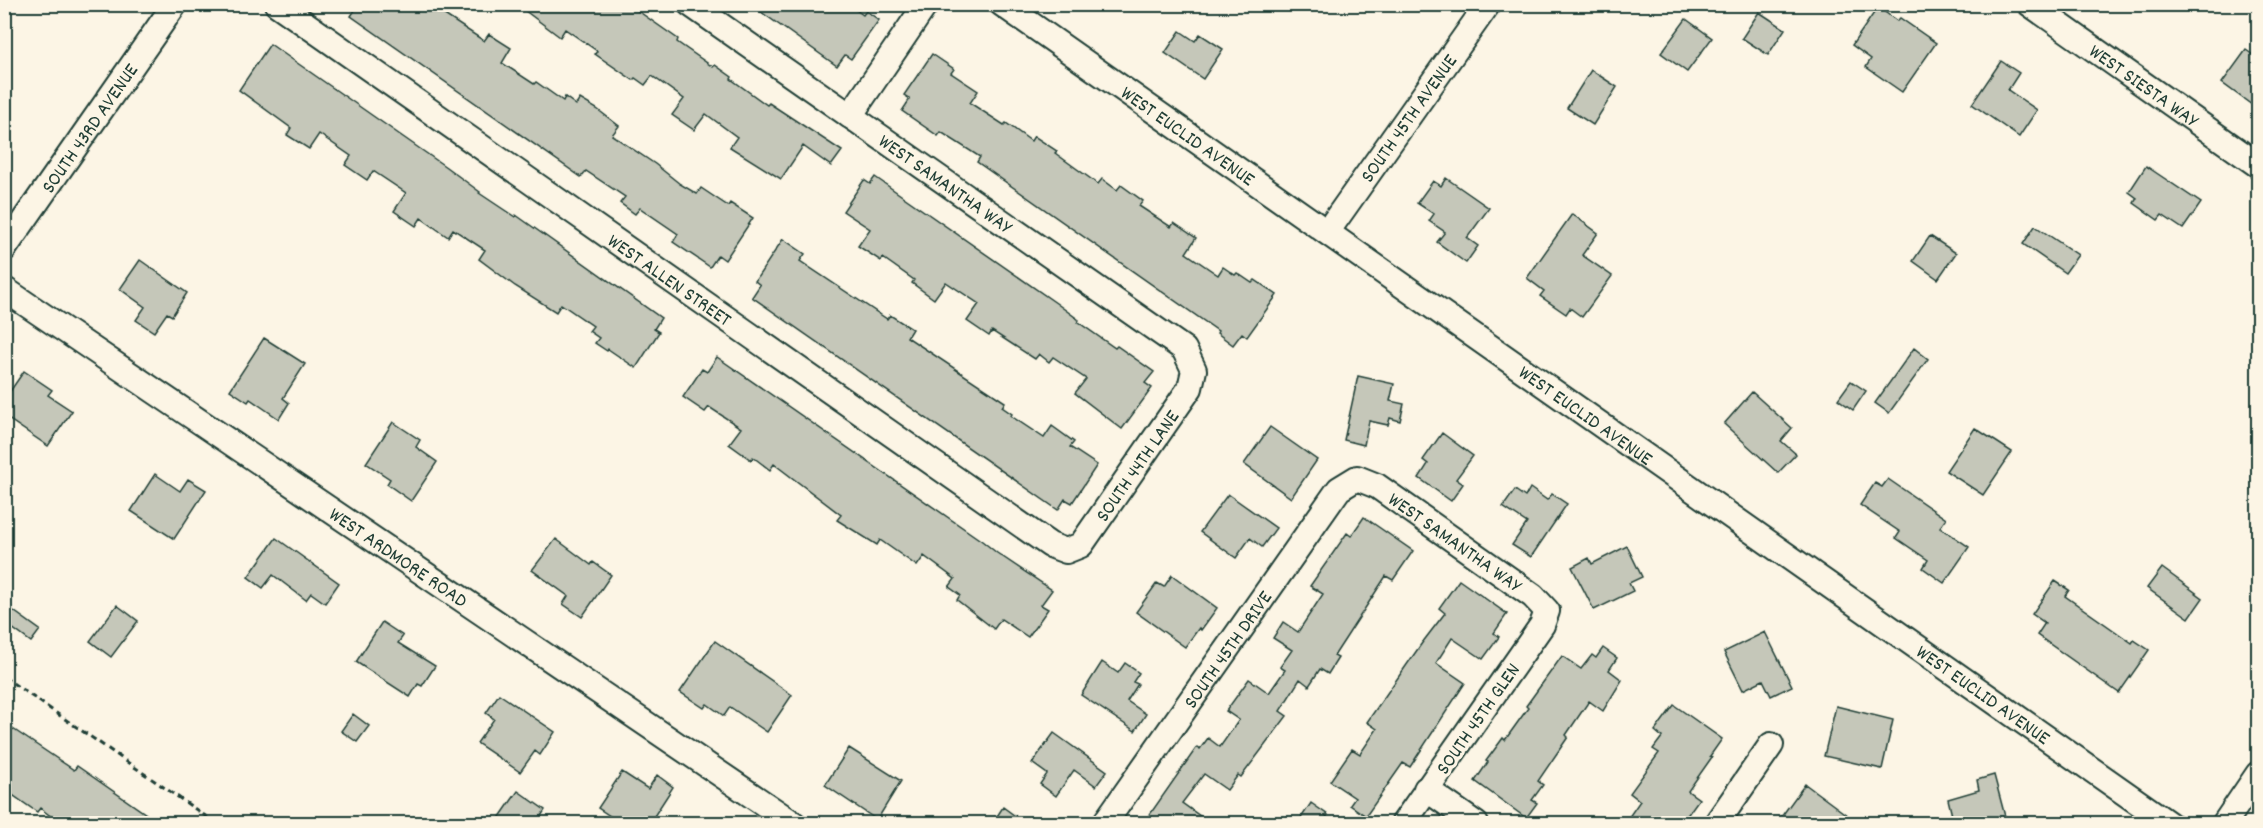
<svg xmlns="http://www.w3.org/2000/svg" width="2263" height="828" font-family="Dekko,sans-serif">
  <style>
    .building { fill: #c5c7b9; stroke: #1f3d34; stroke-width: 1.5 }
    .lines { fill: none; stroke-linecap: round; stroke-linejoin: round }
    .minor-casing { stroke: #1f3d34; stroke-width: 28 }
    .path { stroke: #1f3d34; stroke-width: 3; stroke-dasharray: 6 4.5; stroke-linecap: butt }
    .minor { stroke: #fcf5e5; stroke-width: 24 }
    .labels { text-anchor: middle; stroke-width: 6; stroke-linejoin: round; paint-order: stroke }
    .street-label { font-size: 20px; fill: #1f3d34; stroke: #fcf5e5 }
  </style>
  <rect width="100%" height="100%" fill="#fcf5e5"/>
  <filter id="ink" filterUnits="userSpaceOnUse"><feTurbulence type="fractalNoise" baseFrequency=".0167" numOctaves="2"/><feDisplacementMap in="SourceGraphic" scale="12" xChannelSelector="R" yChannelSelector="G"/><feConvolveMatrix kernelMatrix="1 2 1 2 8 2 1 2 1" color-interpolation-filters="sRGB"/></filter>
  <g filter="url(#ink)">
    <path class="building" d="M359,4H446L440,12L484,41L489,34L511,48L502,63L534,84L536,82L563,101L565,97L576,105L580,99L597,109L619,126L612,135L655,164L680,184L697,194L701,188L728,206L730,203L753,218L725,260L718,255L710,267L673,242L678,234L640,208L635,214L620,203L625,197L586,171L581,177L351,16Z
      M516,4H628L678,39L677,42L713,67L715,65L732,77L731,79L767,105L769,103L842,151L831,166L803,146L781,179L730,147L737,137L706,114L694,130L672,115L684,99L652,76L645,85L635,78L633,80L595,54L597,51L565,29L560,37Z
      M750,4H848L863,15L866,11L879,20L851,59L845,55L837,66Z
      M1878,7L1897,21L1900,18L1936,43L1902,92L1866,67L1871,59L1852,45Z
      M1759,12L1785,29L1768,55L1742,38Z
      M1686,19L1712,38L1687,72L1661,53Z
      M1180,31L1195,41L1200,34L1223,49L1203,79L1165,53Z
      M270,44L446,167L480,192L479,193L515,217L516,215L661,318L654,329L659,332L636,368L608,349L607,351L595,343L599,338L589,331L593,326L561,304L556,312L515,286L479,259L485,250L453,229L448,237L421,218L416,226L394,211L406,193L373,171L367,180L345,165L351,156L319,134L309,149L287,135L291,128L239,90Z
      M2246,50L2259,59V96L2252,105L2222,83Z
      M932,54L954,69L951,73L978,91L970,103L1004,125L1006,123L1031,141L1034,136L1057,151L1055,153L1098,184L1102,179L1117,190L1121,185L1143,201L1139,206L1171,227L1174,223L1196,238L1186,253L1218,275L1223,267L1235,275L1237,273L1252,283L1255,280L1277,295L1247,337L1242,333L1233,345L1217,333L1218,331L977,162L980,157L941,132L938,136L902,111L910,99L904,95Z
      M2001,61L2019,73L2008,90L2037,110L2019,137L1972,104Z
      M1591,70L1617,87L1593,125L1567,108Z
      M2146,166L2201,203L2183,229L2162,215L2158,220L2134,203L2137,198L2129,192Z
      M875,177L1056,303L1079,320L1078,322L1115,348L1117,346L1154,372L1145,383L1152,388L1122,429L1075,393L1086,379L1053,357L1049,362L1039,354L1035,359L992,331L989,336L967,321L979,304L946,282L934,299L912,283L914,280L883,258L881,261L858,246L870,229L843,211L864,180L870,184Z
      M1446,178L1489,208L1467,238L1478,246L1466,263L1437,242L1445,232L1429,221L1434,214L1417,203L1433,181L1441,186Z
      M1572,214L1598,233L1582,255L1612,276L1582,317L1570,308L1566,314L1540,296L1544,291L1527,278Z
      M2035,226L2078,255L2065,273L2023,244Z
      M1930,236L1956,253L1938,279L1913,261Z
      M783,239L805,254L800,261L887,319L890,315L912,329L907,337L1005,402L1002,407L1012,414L1011,416L1044,438L1052,426L1074,442L1070,447L1097,465L1072,503L1065,499L1058,510L752,297L760,285L755,281Z
      M140,260L187,293L172,316L167,313L154,332L136,320L145,307L120,289Z
      M264,338L305,364L283,398L289,403L279,419L250,399L248,402L230,390Z
      M1914,348L1928,359L1889,413L1875,403Z
      M717,357L982,541L997,553L1052,590L1041,605L1048,609L1028,637L1001,619L994,629L957,600L960,595L949,587L955,579L924,556L917,566L880,540L877,545L837,520L841,515L774,464L770,470L753,457L751,460L729,444L741,428L709,407L705,412L683,397L702,369L707,372Z
      M24,371L52,390L48,395L72,411L48,446L4,416V400Z
      M1358,376L1394,384L1390,401L1404,404L1400,421L1390,418L1388,425L1369,421L1364,445L1344,440Z
      M1851,381L1866,391L1853,410L1838,399Z
      M1752,392L1792,428L1781,441L1796,454L1778,473L1724,424Z
      M393,422L420,440L416,447L437,462L411,501L387,484L390,479L366,463Z
      M1270,427L1317,460L1291,498L1244,464Z
      M1975,428L2012,452L1983,495L1946,471Z
      M1442,433L1473,456L1456,479L1463,484L1451,501L1419,478L1428,464L1423,460Z
      M155,474L180,491L188,479L206,490L174,539L131,511Z
      M1888,479L1946,519L1940,527L1969,547L1944,583L1923,568L1928,560L1896,538L1900,532L1860,505L1875,483L1882,487Z
      M1530,488L1547,500L1552,494L1567,504L1531,557L1512,545L1527,523L1503,507L1515,490L1525,497Z
      M1228,494L1276,528L1262,547L1250,538L1236,558L1200,532Z
      M1364,517L1413,551L1393,580L1386,576L1334,656L1338,658L1328,674L1320,669L1309,686L1300,679L1280,711L1287,716L1241,777L1238,775L1227,790L1204,774L1182,803L1211,824H1157L1148,817L1197,747L1200,749L1208,738L1220,747L1239,720L1226,711L1249,679L1269,693L1285,670L1280,667L1292,650L1273,638L1283,622L1298,632L1323,594L1310,586L1347,533L1351,536Z
      M276,538L339,583L325,603L311,593L306,600L273,575L263,588L248,577Z
      M556,539L591,565L593,562L611,575L582,617L563,604L568,596L532,570Z
      M1627,546L1642,577L1629,583L1633,591L1594,610L1572,567L1589,558L1592,564Z
      M2162,568L2203,598L2189,618L2147,588Z
      M1172,575L1217,608L1201,630L1199,628L1185,647L1136,612L1157,583L1164,587Z
      M1459,580L1507,614L1494,633L1499,637L1483,659L1452,638L1436,663L1465,683L1410,767L1403,763L1366,816L1350,805L1355,798L1330,781L1352,749L1360,754L1377,729L1367,722L1422,643L1445,613L1439,608Z
      M2055,581L2069,590L2065,596L2132,643L2134,640L2149,650L2119,693L2037,635L2045,623L2032,614Z
      M4,604L40,630L31,642L4,622Z
      M117,605L138,621L111,657L90,641Z
      M382,622L403,636L398,643L435,666L422,686L418,684L410,697L356,662Z
      M1765,632L1792,686L1771,696L1763,680L1743,690L1724,652Z
      M715,641L792,695L767,732L730,707L724,716L707,704L704,708L680,692Z
      M1603,648L1617,658L1609,670L1622,680L1603,711L1589,701L1566,735L1568,737L1538,781L1543,785L1532,800L1537,803L1526,818L1475,781L1488,762L1486,761L1503,738L1505,740L1528,708L1526,706L1562,656L1581,669L1592,655L1596,658Z
      M1102,662L1118,673L1125,663L1139,673L1133,682L1138,684L1127,701L1146,714L1135,731L1081,695Z
      M499,694L555,732L540,755L535,751L520,772L477,743L494,719L486,713Z
      M1674,705L1722,739L1710,756L1712,757L1688,791L1699,799L1681,824H1624L1640,801L1630,793L1659,753L1653,749L1662,737L1655,731Z
      M1836,706L1893,720L1882,769L1824,756Z
      M353,714L369,726L357,742L341,731Z
      M4,723L74,770L77,766L146,814L139,824H61L40,808L37,812L4,789Z
      M1054,733L1107,771L1096,786L1074,770L1056,796L1040,784L1047,774L1032,763Z
      M849,748L901,781L877,820L825,785Z
      M622,772L648,789L657,775L673,787L649,824H622L598,808Z
      M1994,775L2007,824H1954L1948,799L1979,790L1977,780Z
      M1805,784L1859,824H1776Z
      M518,791L545,810L536,824H495Z
      M1311,803L1328,815L1321,824H1297Z
      M1003,807L1026,824H992Z"/>
    <g class="lines">
      <defs>
        <g id="minor">
          <path id="s1" d="M277,4L1050,545L1066,551L1081,545L1190,388L1194,370L1184,349L690,4"/>
          <path id="s2" d="M1002,4L2169,824"/>
          <path id="s3" d="M2030,4L2258,165"/>
          <path d="M850,116L926,4"/>
          <path id="s4" d="M1327,232L1488,4"/>
          <path id="s5" d="M4,249L175,4"/>
          <path id="s6" d="M4,289L794,824"/>
          <path d="M1426,789L1476,824"/>
          <path id="s7" d="M1104,824L1339,489L1357,478L1377,486L1533,596L1547,611L1542,625L1403,824"/>
          <path d="M1716,824L1771,745"/>
          <path d="M2224,824L2258,774"/>
        </g>
      </defs>
      <use href="#minor" class="minor-casing"/>
      <path class="path" d="M4,677L217,824"/>
      <use href="#minor" class="minor"/>
    </g>
  </g>
  <g class="labels">
    <g class="street-label">
      <text dy="7" stroke="none"><textPath href="#s3" startOffset="140">WEST SIESTA WAY</textPath></text>
      <text dy="7" stroke="none"><textPath href="#s4" startOffset="140">SOUTH 45TH AVENUE</textPath></text>
      <text dy="7" stroke="none"><textPath href="#s5" startOffset="148">SOUTH 43RD AVENUE</textPath></text>
      <text dy="7" stroke="none"><textPath href="#s2" startOffset="228">WEST EUCLID AVENUE</textPath></text>
      <text transform="translate(946 183) rotate(35)" y="7">WEST SAMANTHA WAY</text>
      <text dy="7" stroke="none"><textPath href="#s1" startOffset="480">WEST ALLEN STREET</textPath></text>
      <text dy="7" stroke="none"><textPath href="#s2" startOffset="714">WEST EUCLID AVENUE</textPath></text>
      <text dy="7" stroke="none"><textPath href="#s1" startOffset="1074">SOUTH 44TH LANE</textPath></text>
      <text dy="7" stroke="none"><textPath href="#s7" startOffset="548">WEST SAMANTHA WAY</textPath></text>
      <text dy="7" stroke="none"><textPath href="#s6" startOffset="477">WEST ARDMORE ROAD</textPath></text>
      <text dy="7" stroke="none"><textPath href="#s7" startOffset="214">SOUTH 45TH DRIVE</textPath></text>
      <text dy="7" stroke="none"><textPath href="#s2" startOffset="1200">WEST EUCLID AVENUE</textPath></text>
      <text transform="translate(1477 718) rotate(-55)" y="7">SOUTH 45TH GLEN</text>
    </g>
  </g>
  <rect width="2263" height="828" fill="none" stroke="#fcf5e5" stroke-width="24"/>
  <rect x="12" y="12" width="2239" height="804" fill="none" stroke="#1f3d34" stroke-width="2" filter="url(#ink)"/>
</svg>
